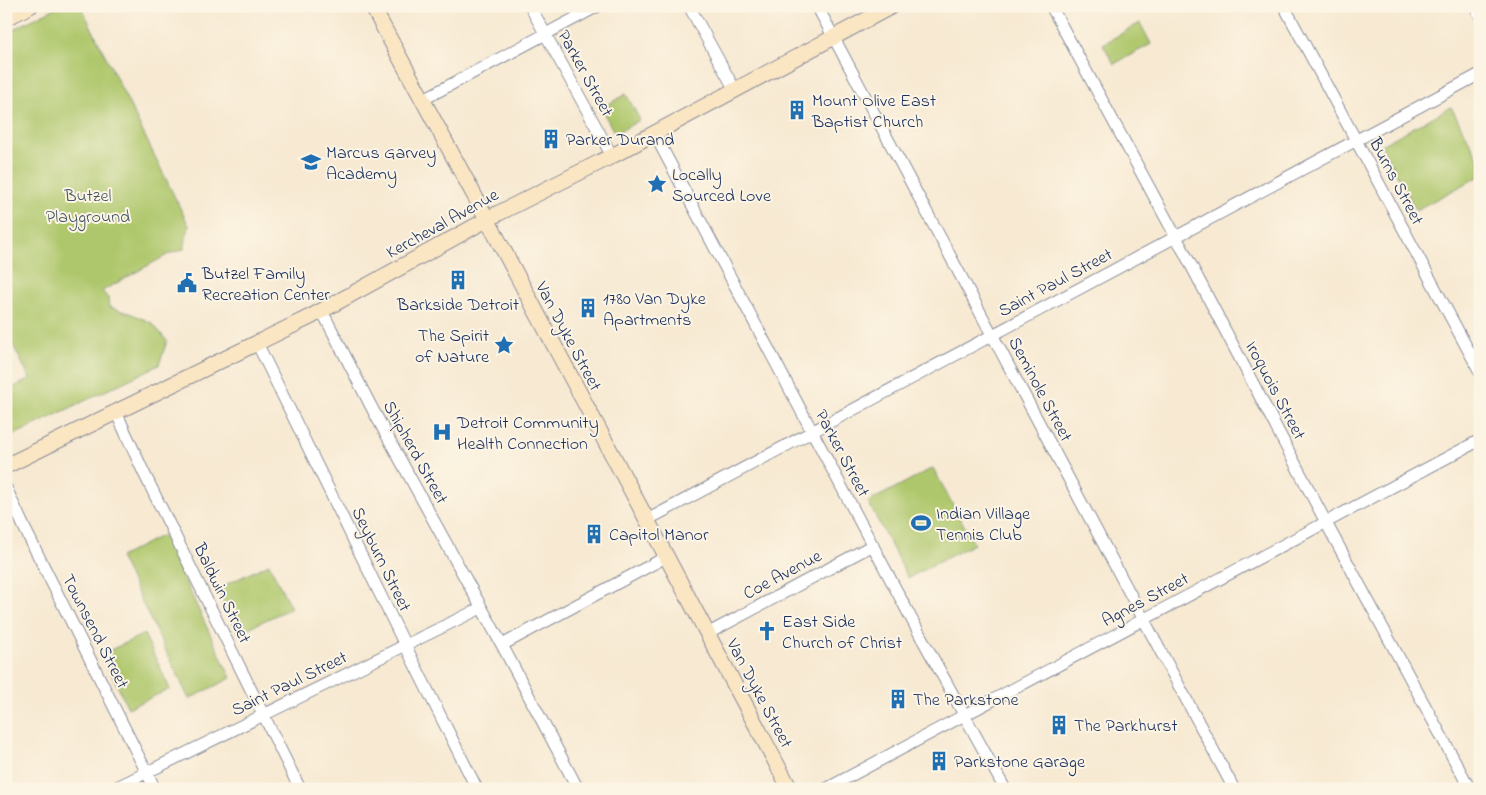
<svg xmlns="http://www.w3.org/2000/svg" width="1486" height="795" font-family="'Indie Flower',sans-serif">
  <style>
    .green { fill: #afc76c; stroke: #657b65 }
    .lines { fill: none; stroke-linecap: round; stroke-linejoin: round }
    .street-casing { stroke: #898c98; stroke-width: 13 }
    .secondary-casing { stroke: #898c98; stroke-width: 17 }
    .street { stroke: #fff; stroke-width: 11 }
    .secondary { stroke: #fbe6c4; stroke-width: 15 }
    .labels { text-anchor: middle; stroke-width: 4; stroke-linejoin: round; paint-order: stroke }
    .street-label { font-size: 18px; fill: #1b2f5e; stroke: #fcf5e5 }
    .poi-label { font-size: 18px; fill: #1b2f5e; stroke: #fcf5e5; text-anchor: start }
    .park-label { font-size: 18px; fill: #405562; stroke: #fcf5e5 }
  </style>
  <rect width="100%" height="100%" fill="#fcf5e5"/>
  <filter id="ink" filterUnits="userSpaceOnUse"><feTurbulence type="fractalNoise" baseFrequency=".02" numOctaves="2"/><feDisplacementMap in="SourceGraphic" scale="10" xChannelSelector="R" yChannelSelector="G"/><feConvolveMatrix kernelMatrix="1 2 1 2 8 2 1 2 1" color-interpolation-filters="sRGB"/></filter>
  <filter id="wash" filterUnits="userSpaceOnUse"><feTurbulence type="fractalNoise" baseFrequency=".0096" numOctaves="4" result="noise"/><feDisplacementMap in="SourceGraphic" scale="20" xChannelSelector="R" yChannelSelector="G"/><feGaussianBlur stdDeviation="1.12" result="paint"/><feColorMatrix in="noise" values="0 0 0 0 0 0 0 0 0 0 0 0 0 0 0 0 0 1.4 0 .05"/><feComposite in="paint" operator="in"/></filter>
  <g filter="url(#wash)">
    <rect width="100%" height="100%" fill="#f7e9d2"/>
    <path class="green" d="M59,6H81L189,226L184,249L169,254L102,291L108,298L109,307L132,314L152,323L167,341L159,365L6,439V391L30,379L6,331V33Z
      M1140,23L1151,44L1114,64L1103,44Z
      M626,94L640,120L615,134L601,108Z
      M1451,107L1480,161V176L1416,210L1381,145Z
      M933,468L974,544L908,578L868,502Z
      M163,535L231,678L189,699L120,557Z
      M269,564L291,608L238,633L217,589Z
      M144,634L170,689L128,708L102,654Z"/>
  </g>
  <g filter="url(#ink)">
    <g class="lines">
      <defs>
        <path id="street" d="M530,6L612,156
          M689,6L735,90
          M817,6L1234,789
          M1051,6L1182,248L1331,532L1470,789
          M1284,6L1480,372
          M1475,6L1480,15
          M422,100L598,6
          M654,133L919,633L1005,789
          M322,311L374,412L502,645L578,789
          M257,343L405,645L477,789
          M116,412L143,471L300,789
          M6,488L25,529L155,789
          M647,520L1480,74
          M707,634L873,545
          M502,645L666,557
          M113,789L481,608
          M826,789L1480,440"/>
        <path id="secondary" d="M372,6L479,204L790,789
          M6,18L30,6
          M6,466L312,316L499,213L612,156L892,6"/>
      </defs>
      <use href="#street" class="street-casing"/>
      <use href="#secondary" class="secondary-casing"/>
      <use href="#street" class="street"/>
      <use href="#secondary" class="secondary"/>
    </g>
  </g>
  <defs>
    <symbol id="building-bare" viewBox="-9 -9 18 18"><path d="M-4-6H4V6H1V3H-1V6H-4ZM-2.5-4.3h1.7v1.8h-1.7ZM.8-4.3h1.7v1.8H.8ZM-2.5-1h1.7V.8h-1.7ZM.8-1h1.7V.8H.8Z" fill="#1f6fb2" stroke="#fcf5e5" stroke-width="2.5" paint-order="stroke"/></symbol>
    <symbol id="school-bare" viewBox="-9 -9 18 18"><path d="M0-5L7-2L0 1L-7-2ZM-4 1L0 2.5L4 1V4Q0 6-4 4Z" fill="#1f6fb2" stroke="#fcf5e5" stroke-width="2.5" paint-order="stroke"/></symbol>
    <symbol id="sight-bare" viewBox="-9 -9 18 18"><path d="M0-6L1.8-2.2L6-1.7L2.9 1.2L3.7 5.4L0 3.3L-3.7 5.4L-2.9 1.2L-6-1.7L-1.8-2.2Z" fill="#1f6fb2" stroke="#fcf5e5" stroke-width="2.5" paint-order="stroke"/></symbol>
    <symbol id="civic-bare" viewBox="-9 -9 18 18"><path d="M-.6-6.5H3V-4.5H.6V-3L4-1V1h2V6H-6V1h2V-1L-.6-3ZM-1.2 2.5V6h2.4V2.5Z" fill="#1f6fb2" stroke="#fcf5e5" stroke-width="2.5" paint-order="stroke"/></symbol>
    <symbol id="hospital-bare" viewBox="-9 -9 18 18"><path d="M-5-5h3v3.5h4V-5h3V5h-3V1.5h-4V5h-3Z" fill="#1f6fb2" stroke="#fcf5e5" stroke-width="2.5" paint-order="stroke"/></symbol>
    <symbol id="stadium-bare" viewBox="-9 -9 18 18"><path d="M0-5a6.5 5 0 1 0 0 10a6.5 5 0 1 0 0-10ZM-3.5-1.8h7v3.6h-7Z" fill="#1f6fb2" stroke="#fcf5e5" stroke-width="2.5" paint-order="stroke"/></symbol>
    <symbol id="church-bare" viewBox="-9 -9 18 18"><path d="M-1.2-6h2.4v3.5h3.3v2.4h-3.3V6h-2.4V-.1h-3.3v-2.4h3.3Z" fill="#1f6fb2" stroke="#fcf5e5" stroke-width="2.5" paint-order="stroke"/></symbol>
  </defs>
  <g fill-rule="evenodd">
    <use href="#building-bare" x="783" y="96" width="28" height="28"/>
    <use href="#building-bare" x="537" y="125" width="28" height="28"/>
    <use href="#school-bare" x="297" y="148" width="28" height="28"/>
    <use href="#sight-bare" x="643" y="170" width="28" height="28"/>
    <use href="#building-bare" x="444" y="266" width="28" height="28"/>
    <use href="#civic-bare" x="173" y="269" width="28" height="28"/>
    <use href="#building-bare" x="574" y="294" width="28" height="28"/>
    <use href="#sight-bare" x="490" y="331" width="28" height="28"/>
    <use href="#hospital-bare" x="428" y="418" width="28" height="28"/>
    <use href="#stadium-bare" x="907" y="509" width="28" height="28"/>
    <use href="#building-bare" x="580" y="520" width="28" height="28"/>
    <use href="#church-bare" x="753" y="617" width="28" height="28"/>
    <use href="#building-bare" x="884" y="685" width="28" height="28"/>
    <use href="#building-bare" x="1045" y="711" width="28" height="28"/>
    <use href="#building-bare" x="925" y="747" width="28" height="28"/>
  </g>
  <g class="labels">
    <g class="street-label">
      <text transform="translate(586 73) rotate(61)" y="6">Parker Street</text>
      <text transform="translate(1397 181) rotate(62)" y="6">Burns Street</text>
      <text transform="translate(442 223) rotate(-29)" y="6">Kercheval Avenue</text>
      <text transform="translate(1055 282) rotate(-28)" y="6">Saint Paul Street</text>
      <text transform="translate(569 336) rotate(62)" y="6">Van Dyke Street</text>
      <text transform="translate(1041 389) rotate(62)" y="6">Seminole Street</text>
      <text transform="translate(1276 390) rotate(62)" y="6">Iroquois Street</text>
      <text transform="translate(416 452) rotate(61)" y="6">Shipherd Street</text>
      <text transform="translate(843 453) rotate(62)" y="6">Parker Street</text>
      <text transform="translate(382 559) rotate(64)" y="6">Seyburn Street</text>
      <text transform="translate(782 574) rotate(-28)" y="6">Coe Avenue</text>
      <text transform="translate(223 593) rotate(64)" y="6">Baldwin Street</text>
      <text transform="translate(1145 599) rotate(-28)" y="6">Agnes Street</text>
      <text transform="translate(96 631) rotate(63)" y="6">Townsend Street</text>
      <text transform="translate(289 683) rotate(-26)" y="6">Saint Paul Street</text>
      <text transform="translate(760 693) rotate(62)" y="6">Van Dyke Street</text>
    </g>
    <g class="poi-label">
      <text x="812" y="106">Mount Olive East<tspan x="812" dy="21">Baptist Church</tspan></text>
      <text x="566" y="145">Parker Durand</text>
      <text x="326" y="158">Marcus Garvey<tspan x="326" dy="21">Academy</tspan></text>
      <text x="672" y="180">Locally<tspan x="672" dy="21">Sourced Love</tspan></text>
      <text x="202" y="279">Butzel Family<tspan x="202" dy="21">Recreation Center</tspan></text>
      <text x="603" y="304">1780 Van Dyke<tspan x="603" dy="21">Apartments</tspan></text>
      <text x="458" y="310" text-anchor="middle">Barkside Detroit</text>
      <text x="489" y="341" text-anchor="end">The Spirit<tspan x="489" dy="21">of Nature</tspan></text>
      <text x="457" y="428">Detroit Community<tspan x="457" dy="21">Health Connection</tspan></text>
      <text x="936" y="519">Indian Village<tspan x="936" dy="21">Tennis Club</tspan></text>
      <text x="609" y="540">Capitol Manor</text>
      <text x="782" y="627">East Side<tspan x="782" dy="21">Church of Christ</tspan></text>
      <text x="913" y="705">The Parkstone</text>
      <text x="1074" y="731">The Parkhurst</text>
      <text x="954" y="767">Parkstone Garage</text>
    </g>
    <g class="park-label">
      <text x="88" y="201">Butzel<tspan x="88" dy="21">Playground</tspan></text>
    </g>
  </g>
  <rect width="1486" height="795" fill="none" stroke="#fcf5e5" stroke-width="25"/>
</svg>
